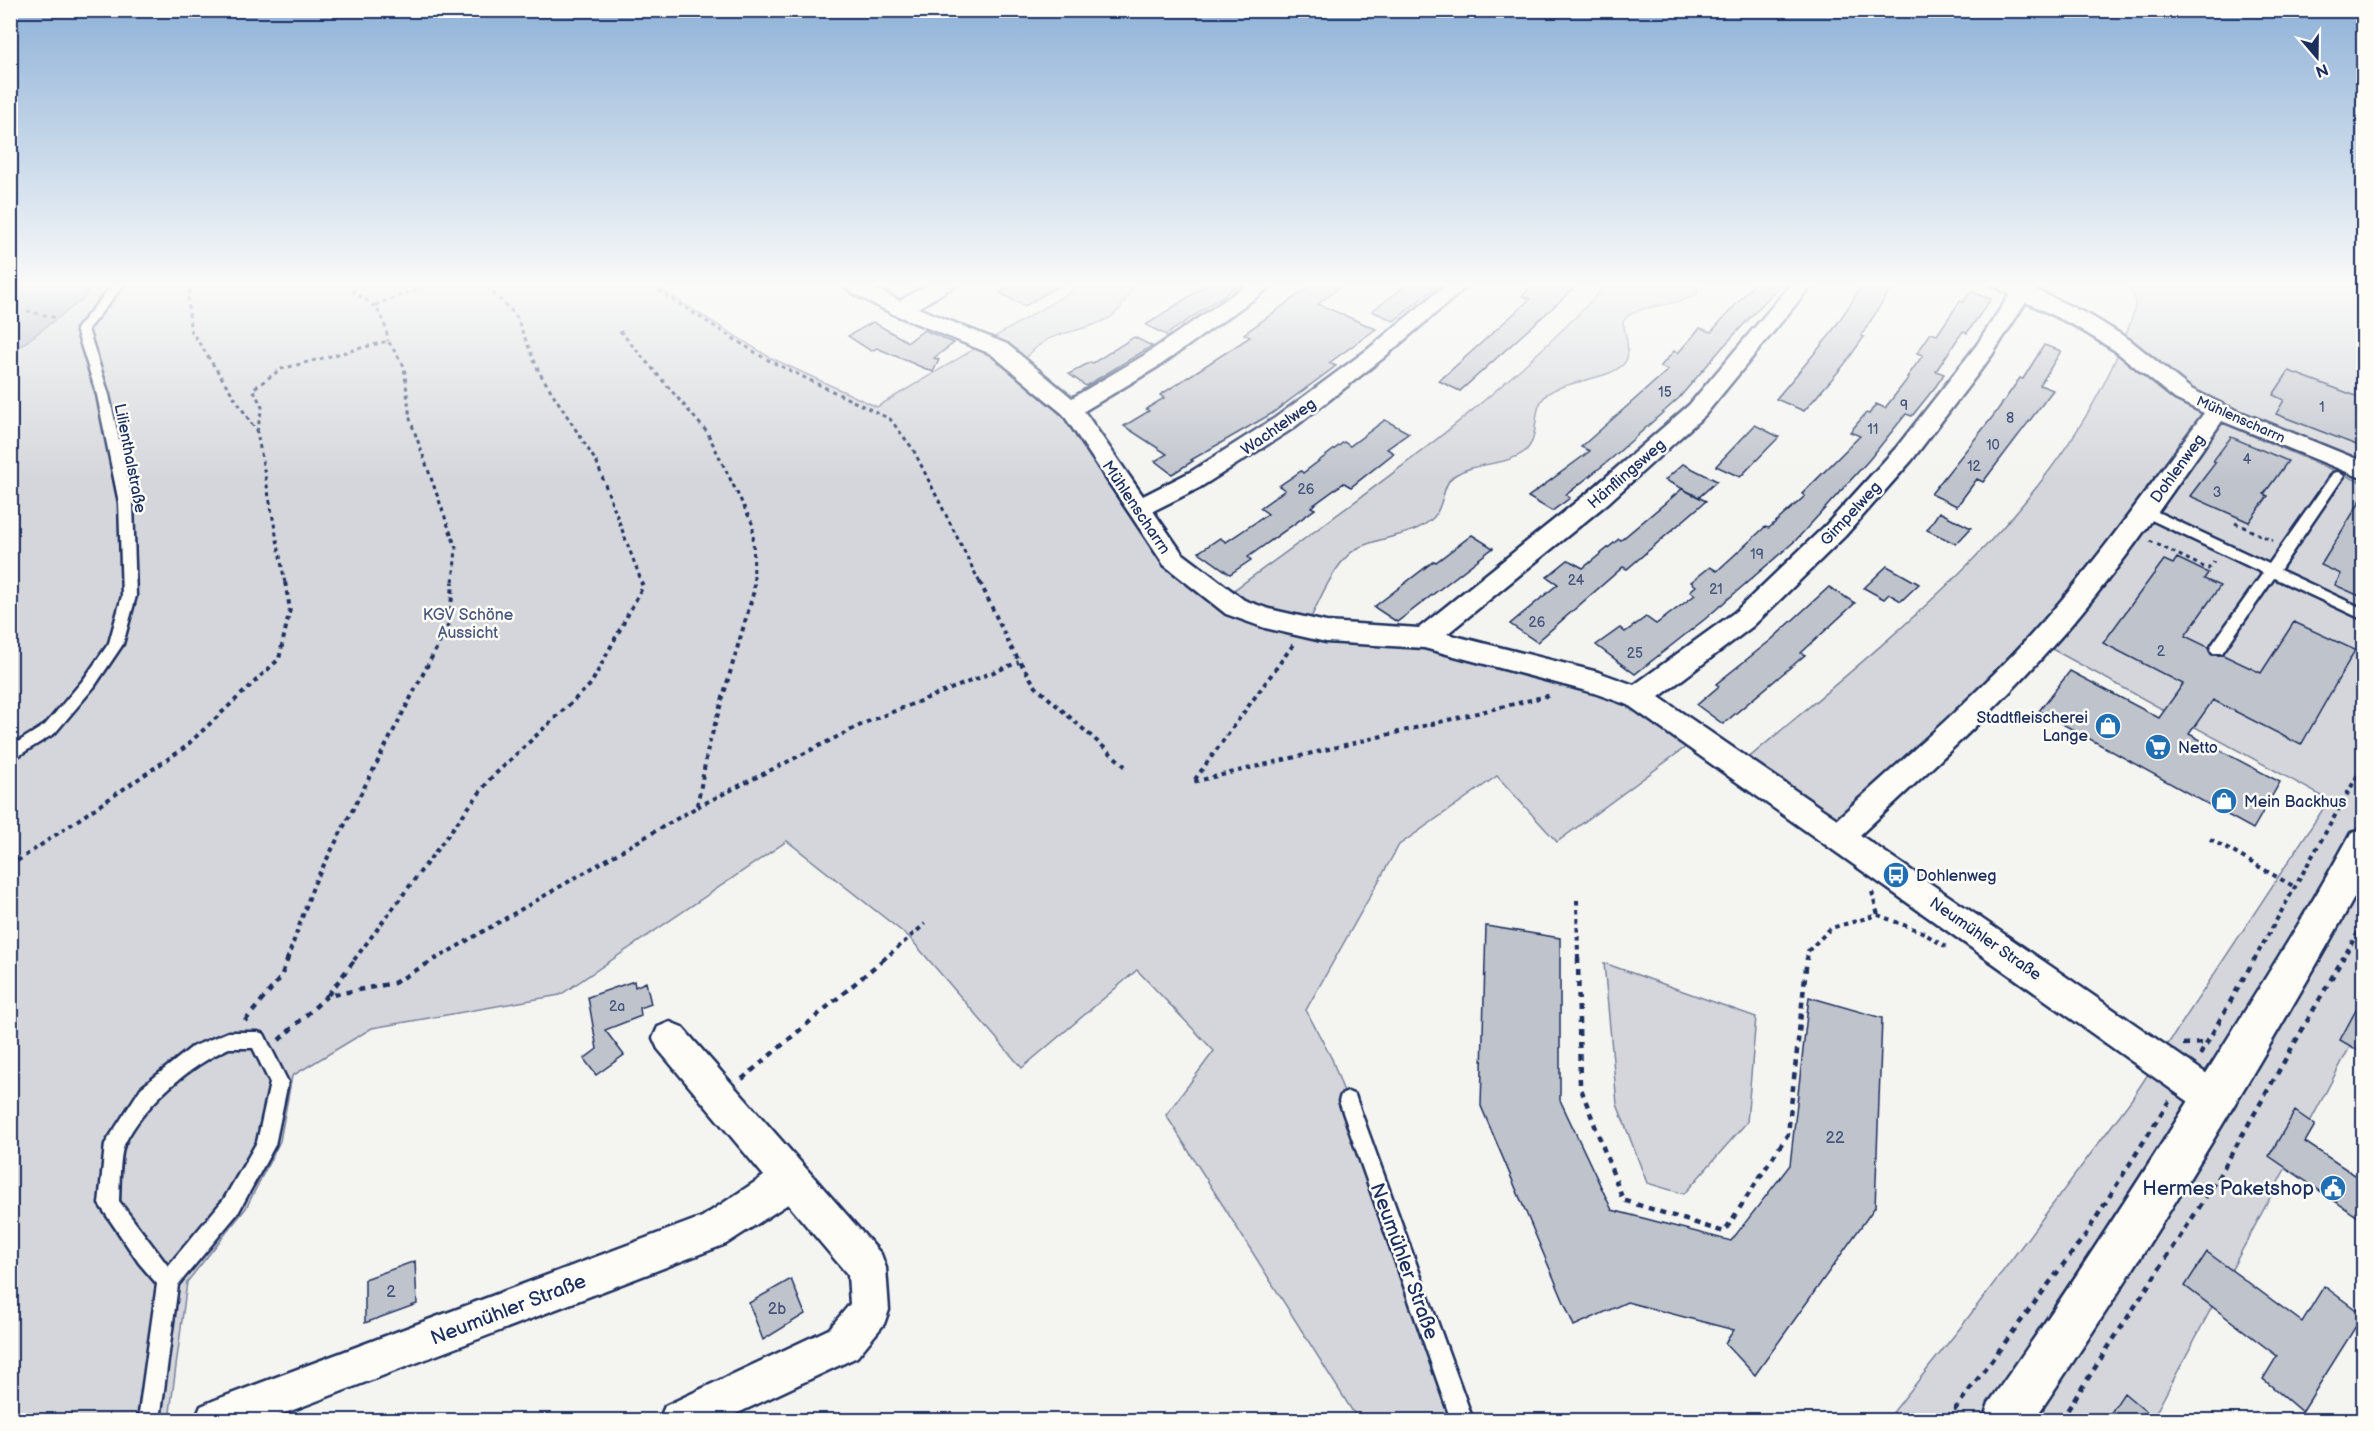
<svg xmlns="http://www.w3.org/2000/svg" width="2374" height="1431" font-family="'Balsamiq Sans',sans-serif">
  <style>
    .green { fill: #d4d6db; stroke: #78829c; stroke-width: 1.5 }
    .water { fill: #aab0bf; stroke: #717c98; stroke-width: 1.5 }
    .building { fill: #bfc3cc; stroke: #1b2f5e; stroke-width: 1.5 }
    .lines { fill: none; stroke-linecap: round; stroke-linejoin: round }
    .lane-casing { stroke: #1b2f5e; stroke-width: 5 }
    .street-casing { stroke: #1b2f5e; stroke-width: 5 }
    .secondary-casing { stroke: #1b2f5e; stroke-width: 5 }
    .path-far2 { stroke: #1b2f5e; stroke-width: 3; stroke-dasharray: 4 4; stroke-linecap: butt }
    .path-far1 { stroke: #1b2f5e; stroke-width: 4; stroke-dasharray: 4.5 4.5; stroke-linecap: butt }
    .path { stroke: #1b2f5e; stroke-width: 4.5; stroke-dasharray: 6 6; stroke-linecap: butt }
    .lane { fill: #fdfcf7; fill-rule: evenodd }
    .street { fill: #fdfcf7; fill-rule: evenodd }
    .secondary { fill: #fdfcf7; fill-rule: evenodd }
    .labels { text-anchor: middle; stroke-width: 5; stroke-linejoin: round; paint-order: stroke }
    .number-label { font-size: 14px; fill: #44547a }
    .far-street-label { font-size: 14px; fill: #1b2f5e; stroke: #fdfcf7 }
    .street-label { font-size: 16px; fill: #1b2f5e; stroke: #fdfcf7 }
    .park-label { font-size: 16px; fill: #49597d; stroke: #fdfcf7 }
    .poi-label { font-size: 16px; fill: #1b2f5e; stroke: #fdfcf7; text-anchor: start }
    .near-number-label { font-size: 16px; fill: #44547a }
    .near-poi-label { font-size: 20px; fill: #1b2f5e; stroke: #fdfcf7; text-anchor: end }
    .near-street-label { font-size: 20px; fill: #1b2f5e; stroke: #fdfcf7 }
  </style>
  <rect width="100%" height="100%" fill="#f4f4f1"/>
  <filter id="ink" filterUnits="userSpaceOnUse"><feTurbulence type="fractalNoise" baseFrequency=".0167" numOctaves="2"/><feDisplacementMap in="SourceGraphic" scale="12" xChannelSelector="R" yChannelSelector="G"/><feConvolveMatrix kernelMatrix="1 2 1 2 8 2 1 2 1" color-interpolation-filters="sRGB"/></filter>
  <g filter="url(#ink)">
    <path class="green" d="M91,282H649L769,357L877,407L1087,282H1138C1126,293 1125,309 1109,318C1071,339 1049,324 1020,366L1071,409L1139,507L1223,598C1357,500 1496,405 1609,282H1696L1698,293C1680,308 1632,303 1623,322C1625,332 1630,348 1627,358C1621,379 1567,380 1550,392C1528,406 1543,437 1524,452C1505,466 1476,462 1455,475C1441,484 1445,506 1433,518C1413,537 1381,536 1358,548C1336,559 1317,604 1307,627L1424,638L1598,683L1698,738L1557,842L1497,776L1399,845L1306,1010L1332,1059L1462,1420H1358L1166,1115L1214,1051L1137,970L1022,1068L909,937L787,841L560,995L372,1028L292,1076L280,1141L246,1208L187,1282L169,1420H11V353L84,298Z
      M2127,282H2363V471L2218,411L2213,419L2363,483V1022L2152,1420H1887L1964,1323L2131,1100L2329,800L2041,643L1849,828L1739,766C1873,651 2036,531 2112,367C2118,353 2135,318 2135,303C2135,297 2130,288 2127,282Z
      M1604,963L1756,1017L1747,1122L1684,1194L1647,1183L1617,1104Z"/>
    <path class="water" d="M11,282H91L84,298L11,353Z"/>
    <path class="building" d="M1019,282H1064L1025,306L1000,293Z
      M1211,282H1243L1166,335L1146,325Z
      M1316,282H1346L1318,304L1376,329L1329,363L1336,366L1271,414L1191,460L1193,461L1172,474L1155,461L1167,454L1124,426L1149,411L1146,409L1164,398L1160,395L1250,337L1244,334Z
      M1411,282H1442L1394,321L1372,311Z
      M1537,282H1581L1460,391L1439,381L1530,299L1522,296Z
      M1756,282H1783L1721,349L1679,398L1611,459L1566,495L1570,498L1552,511L1528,497L1590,451L1581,447L1668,370L1660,367L1674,351L1678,353L1700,328L1711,332Z
      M1865,282H1876L1892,287L1861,336L1864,337L1844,365L1804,411L1776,399L1829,336Z
      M1971,292L1991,299L1967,333L1963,331L1936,371L1944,374L1936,386L1912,416L1906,414L1869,460L1796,540L1705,619L1635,674L1596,645L1620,628L1625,632L1646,617L1656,624L1695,595L1690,591L1696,586L1691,582L1710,567L1717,571L1765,527L1769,528L1805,496L1802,494L1860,436L1850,432L1866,413L1869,414L1876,404L1885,408L1909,377H1907L1923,355L1917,353L1931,333L1937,335L1960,301L1963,302Z
      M873,322L908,342L924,330L954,343L934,358L939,360L933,372L877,348L871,351L848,336Z
      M1134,337L1152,346L1086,386L1069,374L1090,362L1093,363Z
      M2044,345L2061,351L2040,385L2053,390L2008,449L1983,482L1977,479L1957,506L1931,494L1994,415L2020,378L2023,379Z
      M2289,371L2364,399V448L2276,414L2284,400L2273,395Z
      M1385,420L1409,433L1387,449L1394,453L1351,487L1344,483L1311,507L1315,509L1248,557L1251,560L1230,574L1199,552L1220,538L1226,542L1268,514L1260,508L1285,490L1279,486L1301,471L1303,473L1344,442L1350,446Z
      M1755,425L1779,437L1740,477L1716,466Z
      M2231,437L2288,461L2264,494L2268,496L2249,522L2190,496L2216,462L2213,461Z
      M1683,464L1717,481L1699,497L1665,480Z
      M1682,489L1706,501L1627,569L1623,567L1537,642L1510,624L1558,584L1547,577L1568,560L1583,568L1619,539L1621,540Z
      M2364,495V598L2335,585L2341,574L2321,565Z
      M1939,512L1971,528L1956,544L1927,530Z
      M1472,535L1493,548L1397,622L1374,607L1434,561L1436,562Z
      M2177,558L2208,573L2204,579L2220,586L2185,636L2208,647L2212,655H2223L2261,673L2294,622L2355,650L2301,745L2213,700L2189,734L2280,782L2253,829L2039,711L2070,671L2159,718L2183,684L2103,643L2164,560L2173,564Z
      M1887,566L1919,584L1901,601L1889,594L1884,599L1864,588Z
      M1829,587L1855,603L1801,653L1805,655L1723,724L1697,705L1719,686L1716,684L1771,640Z
      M1486,926L1560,938V1100L1612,1210L1731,1241L1790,1165L1809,997L1882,1018L1875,1207L1755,1375L1725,1343L1734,1330L1627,1302L1574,1326L1481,1106Z
      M634,981L635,987L646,982L651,1004L640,1008L641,1016L605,1030L624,1055L596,1075L584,1059L597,1049L588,997Z
      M2364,995V1054L2340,1040Z
      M2295,1111L2315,1125L2305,1142L2364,1181V1221L2269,1156Z
      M2207,1252L2302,1322L2324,1286L2363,1315L2302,1412L2263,1379L2277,1356L2185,1286Z
      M415,1261L417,1304L365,1323V1279Z
      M791,1279L805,1314L763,1340L749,1303Z
      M2124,1393L2156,1420H2106Z"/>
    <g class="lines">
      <defs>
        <path id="lane" d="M115,282H126L88,329L109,395L133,503L136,596L123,644L94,687L55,733L10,761V747L45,725L84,679L109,643L122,596L119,503L97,395L76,329Z
          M2338,472L2344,476L2280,570L2364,609V620L2274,578L2222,653H2212L2210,649L2212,645L2263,573L2141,515L2139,512L2141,509H2151L2269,564L2333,473Z
          M228,1032H258L264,1034L288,1082L275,1145L238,1213L178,1285L160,1420H138L157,1284L139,1263L99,1204L105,1144L141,1088L192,1047ZM229,1048H253L270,1083L257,1142L224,1199L168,1266L119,1201C120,1187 119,1158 124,1145C143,1105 189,1066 229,1048Z
          M1348,1092L1355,1095L1357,1101L1473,1420H1451L1339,1101L1341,1095Z"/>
        <path id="street" d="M839,282H863L900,301L932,282H957L954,286L918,308L1007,344L1072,398L1143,356L1251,282H1275L1272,286L1159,366L1084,411L1143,496L1192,471L1275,418L1367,350L1449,282H1472L1382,359L1292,429L1199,488L1153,511L1182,553L1244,600L1269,609L1326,622L1419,628L1590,491L1689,405L1793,282H1814L1705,415L1608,503L1447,634L1598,672L1634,685L1735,612L1827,524L1896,448L1976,346L2010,294L1994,286L1991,282H2018L2030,287L2091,316L2130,340L2191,389L2226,406L2364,462V479L2222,421C2167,499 2113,580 2049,650C1990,716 1924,775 1860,835L2226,1087L2232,1099L2226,1111L2214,1116L2202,1111L1628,705L1594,693L1424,648L1326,642L1265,628L1226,614L1164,565L1063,414L991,354L893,314L856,295ZM2026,302L2075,326L2114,350L2175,399L2204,413C2148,488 2094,566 2031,635C1971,701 1903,759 1837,819L1659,697L1753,626L1845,536L1912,460L1992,355Z
          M670,1022L682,1027L881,1254L886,1268L889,1310L884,1324L857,1357L723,1420H659L665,1406L829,1329L850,1304L848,1275L788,1204L726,1244L267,1420H195L201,1406L215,1400L702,1217L764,1176L658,1049L653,1038L658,1027Z"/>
        <path id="secondary" d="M2364,829V880L2349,907C2251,1081 2146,1255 2034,1420H1983L1989,1403C2072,1286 2149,1165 2225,1043C2268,974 2312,905 2351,833Z"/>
      </defs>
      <use href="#lane" class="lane-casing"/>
      <use href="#street" class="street-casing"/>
      <use href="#secondary" class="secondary-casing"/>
      <path class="path-far2" d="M193,282L188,296L190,329L257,432L285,583
        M352,282L354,293C378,306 384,314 388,341
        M481,282L515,314L539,372L597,463L642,583
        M645,282L764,358L890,419L913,449L980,583
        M375,305L436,282
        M27,311L57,318
        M620,331L707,432L753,525L754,583
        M257,432L262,407L253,389L281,369L388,341L404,366L410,419L456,548L453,583
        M2235,523L2273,541
        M2150,541L2208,569L2214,562"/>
      <path class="path-far1" d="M980,582L1010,646L1036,687L1127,768
        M1293,645L1193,782L1551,695
        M697,807L867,722L1019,662
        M2210,839L2293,886
        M10,866L184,748L279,659L290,609L285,582
        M1872,892L1878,915
        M1577,900L1578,960
        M287,960L314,884L450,622L453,582
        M354,960L490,779L591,684L643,586L641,582
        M434,960L697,807L708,748L754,591V582
        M883,960L925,924
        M1807,960L1808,951L1831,928L1878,915L1922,932L1946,947
        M2254,960L2364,764
        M2342,960L2364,922"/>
      <path class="path" d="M1578,958L1580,1086L1623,1200L1724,1232L1788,1134L1807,958
        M328,995L356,958
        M245,1021L281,977L288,958
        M10,1023L20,1020
        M279,1040L327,996L394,983L437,958
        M2183,1044L2208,1043
        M2200,1055L2255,958
        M742,1079L885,958
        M1947,1420L2086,1234L2169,1101
        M2061,1420L2215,1183L2343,958"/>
      <use href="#lane" class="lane"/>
      <use href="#street" class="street"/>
      <use href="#secondary" class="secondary"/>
    </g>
  </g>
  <linearGradient id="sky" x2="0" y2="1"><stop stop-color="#8fb2d8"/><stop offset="0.59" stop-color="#fafaf9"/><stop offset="1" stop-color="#fafaf9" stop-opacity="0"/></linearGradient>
  <rect width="2374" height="482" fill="url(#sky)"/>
  <defs>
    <symbol id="shop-disc" viewBox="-11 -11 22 22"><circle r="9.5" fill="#1f6fb2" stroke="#fdfcf7"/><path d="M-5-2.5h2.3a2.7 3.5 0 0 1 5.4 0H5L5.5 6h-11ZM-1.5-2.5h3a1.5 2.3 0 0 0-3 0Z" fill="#fff"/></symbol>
    <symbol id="supermarket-disc" viewBox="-11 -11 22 22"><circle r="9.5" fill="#1f6fb2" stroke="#fdfcf7"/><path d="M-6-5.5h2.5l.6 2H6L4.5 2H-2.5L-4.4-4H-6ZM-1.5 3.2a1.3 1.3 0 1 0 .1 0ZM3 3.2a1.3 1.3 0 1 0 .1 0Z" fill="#fff"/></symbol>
    <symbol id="bus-disc" viewBox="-11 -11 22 22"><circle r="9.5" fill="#1f6fb2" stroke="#fdfcf7"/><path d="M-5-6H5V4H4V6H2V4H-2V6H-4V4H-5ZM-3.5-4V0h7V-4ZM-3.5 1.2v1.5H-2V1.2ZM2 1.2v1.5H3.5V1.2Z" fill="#fff"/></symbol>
    <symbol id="civic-disc" viewBox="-11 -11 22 22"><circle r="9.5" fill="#1f6fb2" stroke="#fdfcf7"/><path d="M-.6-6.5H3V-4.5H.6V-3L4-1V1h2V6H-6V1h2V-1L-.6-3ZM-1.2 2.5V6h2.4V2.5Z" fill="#fff"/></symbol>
  </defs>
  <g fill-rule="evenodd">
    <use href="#shop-disc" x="2093" y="711" width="30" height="30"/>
    <use href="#supermarket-disc" x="2143" y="732" width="30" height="30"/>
    <use href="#shop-disc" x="2209" y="786" width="30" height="30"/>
    <use href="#bus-disc" x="1881" y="860" width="30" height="30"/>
    <use href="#civic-disc" x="2318" y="1173" width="30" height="30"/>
  </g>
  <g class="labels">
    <g class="number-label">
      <text x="1665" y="397">15</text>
      <text x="1904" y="410">9</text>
      <text x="2322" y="412">1</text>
      <text x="2010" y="423">8</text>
      <text x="1873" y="434">11</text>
      <text x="1993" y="450">10</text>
      <text x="2247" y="464">4</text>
      <text x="1974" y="471">12</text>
      <text x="1306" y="494">26</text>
      <text x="2217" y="497">3</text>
      <text x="1757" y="559">19</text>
      <text x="1576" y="585">24</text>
      <text x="1716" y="594">21</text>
      <text x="1537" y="627">26</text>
      <text x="2161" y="656">2</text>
      <text x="1635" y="658">25</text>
      <text x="617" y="1011">2a</text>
    </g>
    <g class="far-street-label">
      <text transform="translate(2241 419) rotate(24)" y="5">Mühlenscharrn</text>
    </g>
    <g class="street-label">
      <text transform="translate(1278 426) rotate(-35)" y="6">Wachtelweg</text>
      <text transform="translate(131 458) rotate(79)" y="6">Lilienthalstraße</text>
      <text transform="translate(2177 468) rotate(-54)" y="6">Dohlenweg</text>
      <text transform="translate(1626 473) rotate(-41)" y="6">Hänflingsweg</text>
      <text transform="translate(1137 507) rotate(56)" y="6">Mühlenscharrn</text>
      <text transform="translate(1850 513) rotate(-47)" y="6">Gimpelweg</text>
      <text transform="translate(1986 938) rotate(35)" y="6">Neumühler Straße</text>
    </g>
    <g class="park-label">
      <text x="468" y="620">KGV Schöne<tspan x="468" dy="18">Aussicht</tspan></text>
    </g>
    <g class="poi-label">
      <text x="2088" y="723" text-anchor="end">Stadtfleischerei<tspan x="2088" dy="18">Lange</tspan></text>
      <text x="2178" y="753">Netto</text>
      <text x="2244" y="807">Mein Backhus</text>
      <text x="1916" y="881">Dohlenweg</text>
    </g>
    <g class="near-number-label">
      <text x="1835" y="1143">22</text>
      <text x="391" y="1297">2</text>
      <text x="777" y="1314">2b</text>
    </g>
    <g class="near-poi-label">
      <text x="2314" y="1195">Hermes Paketshop</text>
    </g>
    <g class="near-street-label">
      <text transform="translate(1405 1261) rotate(70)" y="7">Neumühler Straße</text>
      <text transform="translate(508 1309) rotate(-21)" y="7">Neumühler Straße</text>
    </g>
  </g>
  <rect width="2374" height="1431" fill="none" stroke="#fdfcf7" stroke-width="36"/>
  <rect x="18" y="18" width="2338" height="1395" fill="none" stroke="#1b2f5e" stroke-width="2" filter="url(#ink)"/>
  <g transform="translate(2317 57) rotate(160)" stroke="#fdfcf7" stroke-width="4.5" paint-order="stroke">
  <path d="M0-4.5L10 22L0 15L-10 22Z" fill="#1b2f5e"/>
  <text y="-9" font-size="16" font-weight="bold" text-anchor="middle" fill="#1b2f5e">N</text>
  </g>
</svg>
